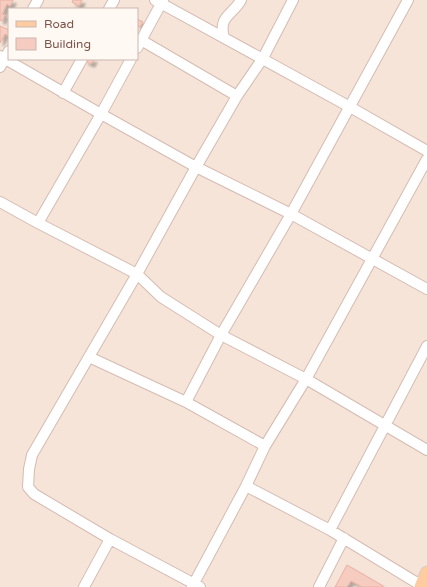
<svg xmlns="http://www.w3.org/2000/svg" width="427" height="587" font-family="'Varela Round',sans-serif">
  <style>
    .residential { fill: #f6e4d8; fill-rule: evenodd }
    .building { fill: #f6ccc0; stroke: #eaaf9f; filter: url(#shadow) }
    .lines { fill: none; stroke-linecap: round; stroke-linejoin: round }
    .minor-casing { stroke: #d5bbb1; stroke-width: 12 }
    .major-casing { stroke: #dacfcc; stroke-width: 15 }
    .minor { stroke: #fff; stroke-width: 10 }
    .major { stroke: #ffcca1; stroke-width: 13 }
  </style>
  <defs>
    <filter id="shadow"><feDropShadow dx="3.5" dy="3.5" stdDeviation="1" flood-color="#0004"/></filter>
  </defs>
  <rect width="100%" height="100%" fill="#fef3eb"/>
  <path class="residential" d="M0,0H427V587H0ZM9,9H137V59H9Z"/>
  <path class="building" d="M0,0H13L10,6L7,4L2,14L5,15L2,21L0,20Z
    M73,0H82L79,6L72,2Z
    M137,19L143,22L140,27L137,25Z
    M0,26L9,30L8,36L5,34L0,43Z
    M86,59H94L91,64L85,61Z
    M347,565L383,586V587H362L351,581L347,587H335Z"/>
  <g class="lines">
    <defs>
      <path id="minor" d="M155,0L350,107L427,151
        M33,9L38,0
        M109,9L114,0
        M224,38C218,16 232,16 241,0
        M141,40L237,96
        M137,48L163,0
        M0,56L101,114L196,167L291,214L427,289
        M0,67L9,51
        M63,93L82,59
        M0,202L38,223L137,274L161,297L221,335L306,379L427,450
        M38,223L101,114L131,59
        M89,357L186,402L221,335L291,214L408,0
        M186,402L265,446
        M246,486L330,530L422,586
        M330,530L427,346
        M84,587L110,539
        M192,587L246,486L265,446L306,379L427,159
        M200,587L110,539L34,494L28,487L29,469L32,455L137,274L196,167L237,96L263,58L293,0
        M319,587L344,538"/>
      <path id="major" d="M421,587L427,573"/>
    </defs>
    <use href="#minor" class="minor-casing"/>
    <use href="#major" class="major-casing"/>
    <use href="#minor" class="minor"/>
    <use href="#major" class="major"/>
  </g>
  <rect x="8" y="8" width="130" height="52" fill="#fff8f3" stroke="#cbb6af"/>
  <rect x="16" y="21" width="20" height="6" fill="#ffcca1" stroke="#cbb6af"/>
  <text x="44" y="28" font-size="12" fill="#7c544a">Road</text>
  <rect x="16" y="38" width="20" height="12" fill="#f6ccc0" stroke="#cbb6af"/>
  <text x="44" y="48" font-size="12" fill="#7c544a">Building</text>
</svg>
